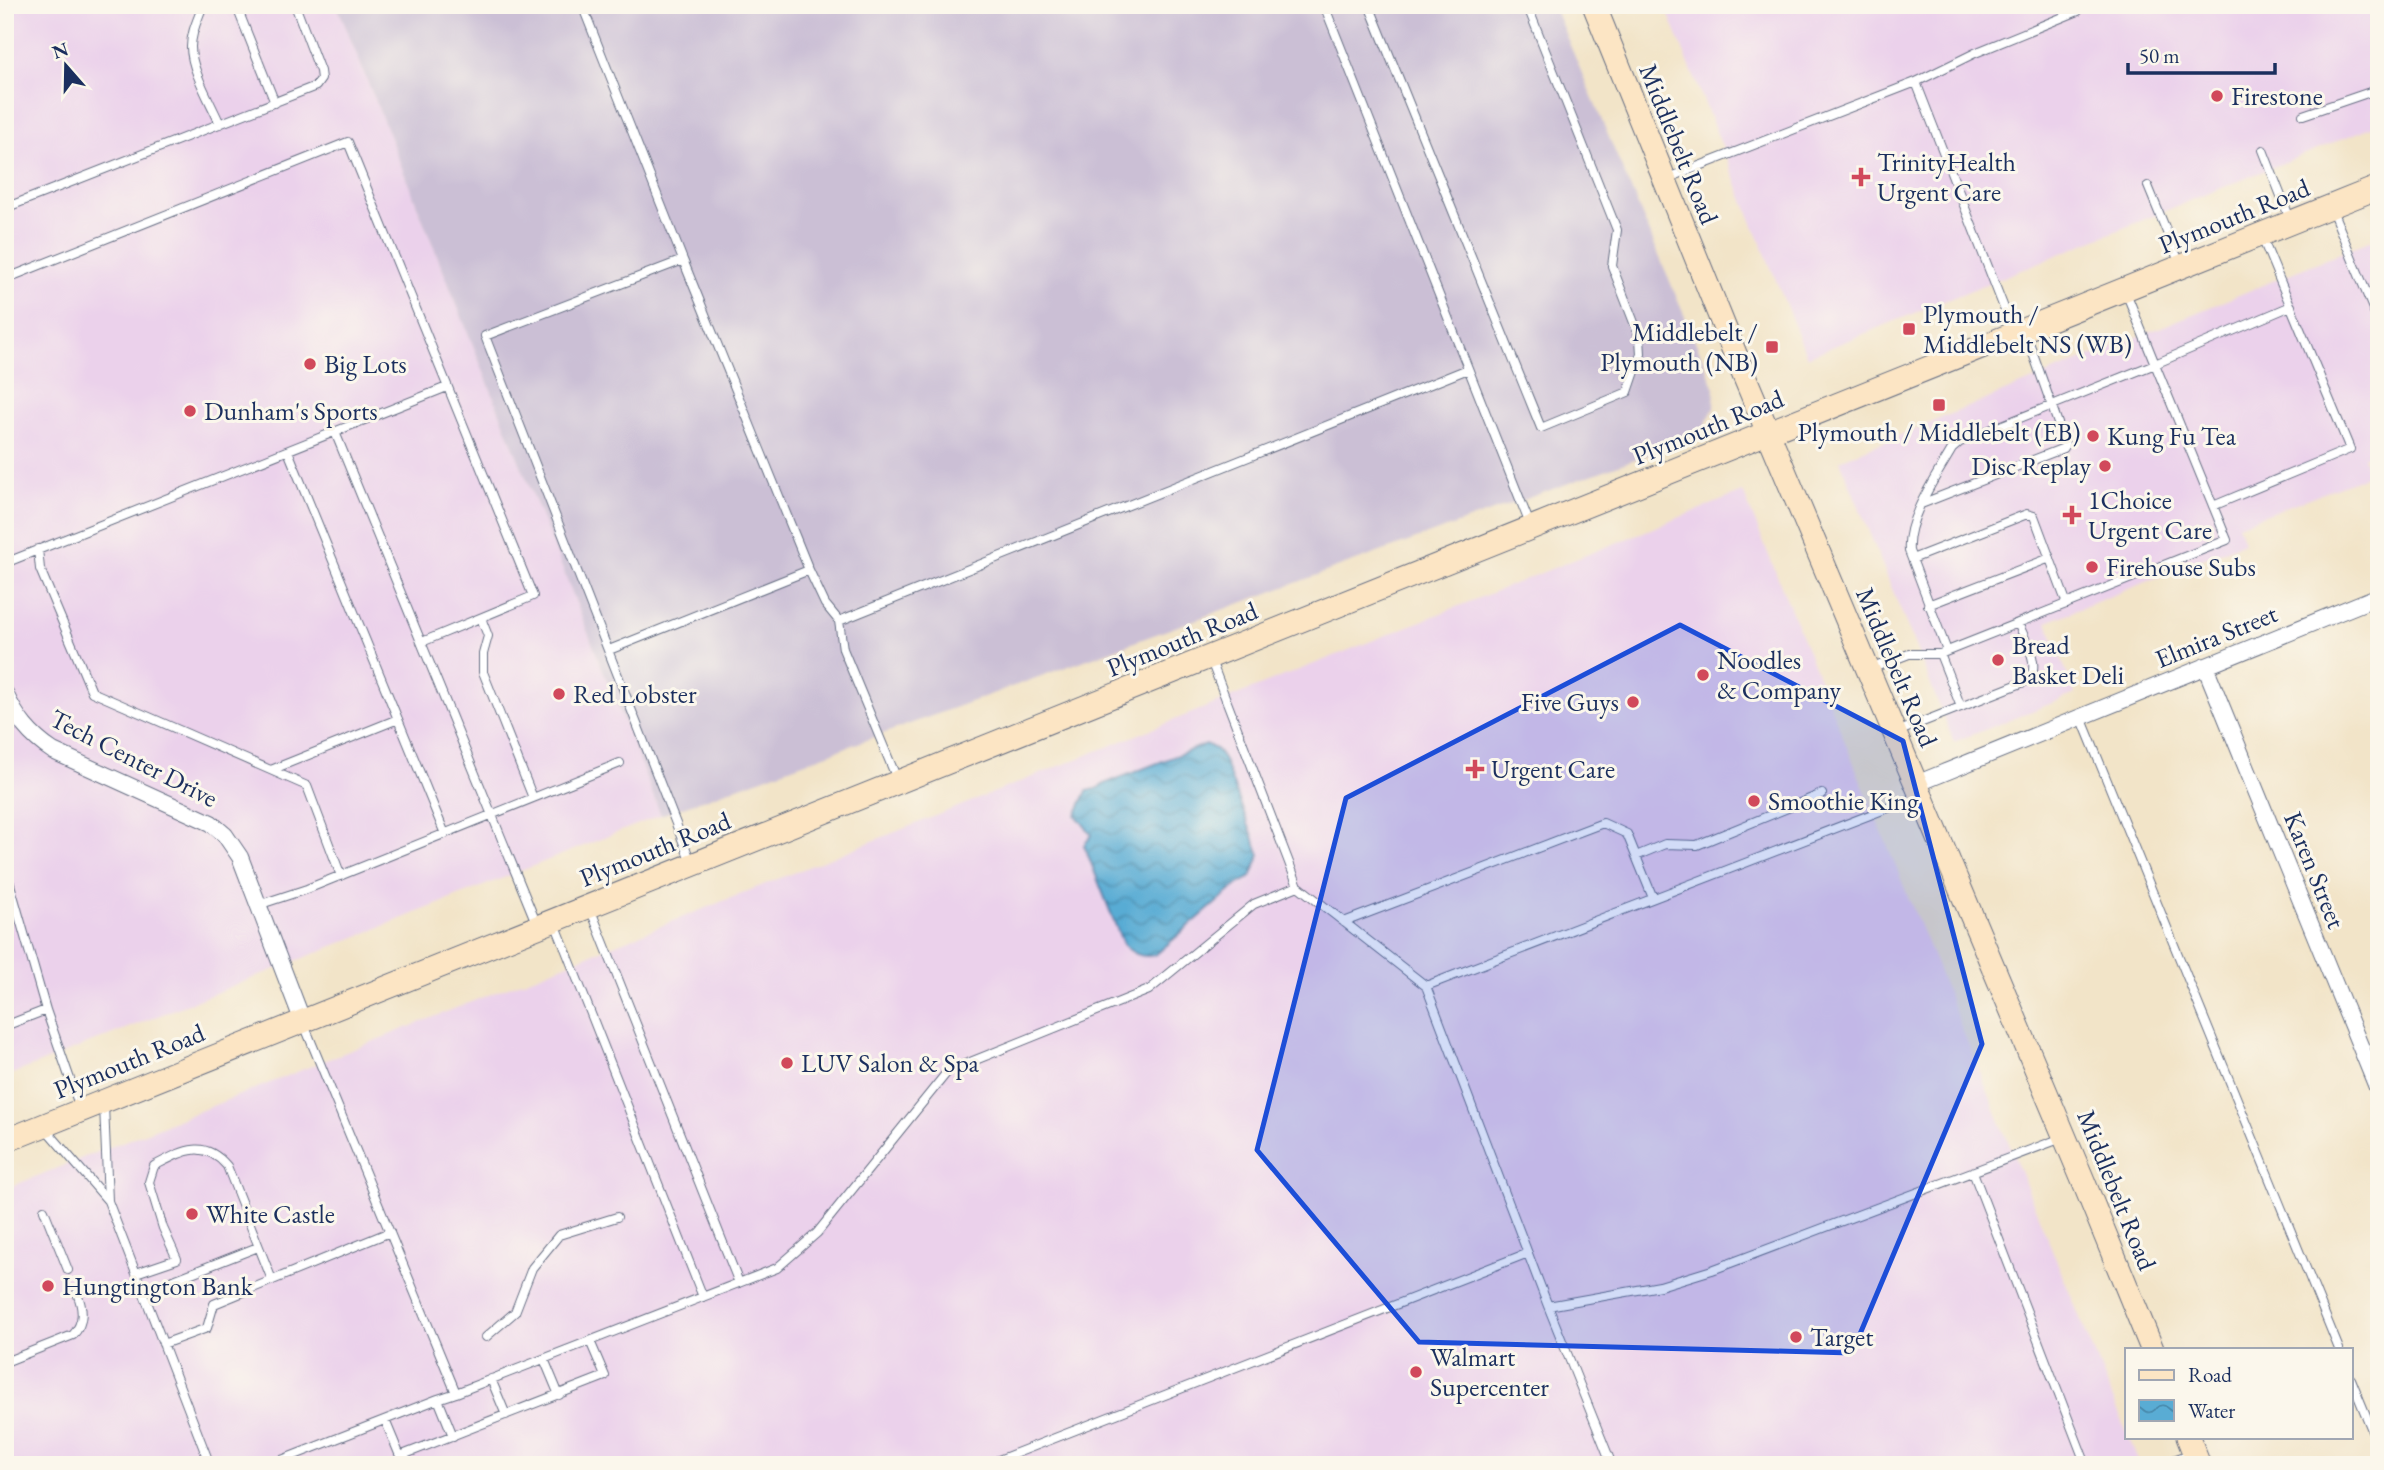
<svg xmlns="http://www.w3.org/2000/svg" width="2384" height="1470" font-family="'EB Garamond',serif">
  <style>
    .built { fill: #ebd1eb }
    .industrial { fill: #cbbfd5 }
    .water { fill: url(#water-waves); stroke: #3a6e99; stroke-width: 2 }
    .lines { fill: none; stroke-linecap: round; stroke-linejoin: round }
    .service-casing { stroke: #666e83; stroke-width: 10 }
    .minor-casing { stroke: #666e83; stroke-width: 18 }
    .secondary-casing { stroke: #666e83; stroke-width: 25 }
    .service { stroke: #fff; stroke-width: 8 }
    .minor { stroke: #fff; stroke-width: 16 }
    .secondary { stroke: #fce5c4; stroke-width: 23 }
    .marked { fill: #1d4ed8; fill-opacity: 0.2; stroke: #1d4ed8; stroke-width: 5; stroke-linejoin: round }
    .poi-dot { fill: #d1495b; stroke: #fbf7ec; stroke-width: 2.5 }
    .labels { text-anchor: middle; stroke-width: 6; stroke-linejoin: round; paint-order: stroke }
    .poi-label { font-size: 26px; fill: #1b2f5e; stroke: #fbf7ec; text-anchor: start }
    .street-label { font-size: 26px; fill: #1b2f5e; stroke: #fbf7ec }
  </style>
  <defs>
    <pattern id="water-waves" width="16" height="10" patternUnits="userSpaceOnUse" patternTransform="scale(1.75)"><rect width="16" height="10" fill="#59acd4"/><path d="M0 5q4-4 8 0t8 0" fill="none" stroke="#498caf"/></pattern>
  </defs>
  <rect width="100%" height="100%" fill="#fbf7ec"/>
  <filter id="ink" filterUnits="userSpaceOnUse"><feTurbulence type="fractalNoise" baseFrequency=".0143" numOctaves="2"/><feDisplacementMap in="SourceGraphic" scale="14" xChannelSelector="R" yChannelSelector="G"/><feConvolveMatrix kernelMatrix="1 2 1 2 8 2 1 2 1" color-interpolation-filters="sRGB"/></filter>
  <filter id="wash" filterUnits="userSpaceOnUse"><feTurbulence type="fractalNoise" baseFrequency=".00686" numOctaves="4" result="noise"/><feDisplacementMap in="SourceGraphic" scale="28" xChannelSelector="R" yChannelSelector="G"/><feGaussianBlur stdDeviation="1.57" result="paint"/><feColorMatrix in="noise" values="0 0 0 0 0 0 0 0 0 0 0 0 0 0 0 0 0 1.4 0 .05"/><feComposite in="paint" operator="in"/></filter>
  <g filter="url(#wash)">
    <rect width="100%" height="100%" fill="#f2e4c8"/>
    <path class="built" d="M5,5H337L661,815L5,1077Z
      M1665,5H2379V124L1807,357Z
      M2379,237V450L2363,457L2369,475L2238,525L2244,542L2047,622L2075,694L1954,742L1840,460Z
      M1743,492L2140,1465H5V1189Z"/>
    <path class="industrial" d="M337,5H1553L1715,388L1714,408L1704,427L1687,440L661,815Z"/>
    <path class="water" d="M1206,744L1217,750L1224,761L1260,855L1251,877L1237,885L1155,955C1141,958 1133,954 1123,944L1084,845L1092,835L1076,815L1087,791L1096,789L1107,783Z"/>
  </g>
  <g filter="url(#ink)">
    <g class="lines">
      <defs>
        <path id="service" d="M203,5C198,19 191,32 191,47C191,70 211,103 220,124
          M236,5L275,103
          M582,5L683,260
          M1324,5L1531,527
          M1369,5L1541,428L1628,392L1641,354L1640,338L1612,266L1617,230L1527,5
          M1916,82L2013,331
          M2303,115L2379,89
          M2263,150L2290,219
          M1666,179L1916,82L1975,53L2078,11
          M2148,186L2180,264
          M5,208L316,86L321,79L320,71L295,5
          M2332,210L2379,323
          M5,279L348,142L533,596L422,642
          M335,432L537,925
          M288,451L445,834
          M1921,504L2064,448L2065,443L2025,331
          M2213,506L2350,449L2261,235
          M38,549L40,569L92,692L307,786L341,876
          M1912,559L2027,514L2034,516L2067,604
          M5,563L447,387
          M1928,605L2050,558
          M481,618L488,636L483,654V672L533,798
          M609,650L809,570L825,604L839,621
          M1947,651L1909,551C1906,519 1936,477 1952,449L1960,442L2155,364L2125,290
          M1940,654L1961,707
          M1210,658L1298,886L1426,986
          M1870,669L1909,654H1940L2227,540L2155,364L2291,306
          M2081,717L2339,1349
          M1897,732L2029,680C2041,664 2025,640 2018,623
          M271,770L398,719
          M897,779L843,649L839,621L1468,369
          M1636,856L1665,844L1697,845L1822,794
          M691,862L485,336L683,260L809,570
          M5,867L46,1010
          M258,905L307,889L620,763
          M590,908L739,1283
          M1344,922L1603,823L1627,834L1653,898
          M555,923L703,1297
          M303,1022L456,1393L777,1268L817,1233L948,1071L1149,990L1254,904L1298,886
          M5,1026L46,1010L80,1108
          M104,1105L108,1201L210,1465
          M44,1127L108,1201
          M1973,1172L2086,1465
          M44,1210L68,1270
          M136,1273L177,1259L163,1228L149,1182L154,1166C183,1151 203,1138 227,1166L272,1280
          M143,1292L258,1247
          M1548,1306L1426,986L1919,796
          M486,1337L515,1312L532,1268L559,1235L617,1217
          M163,1344L207,1328L214,1304L390,1232
          M544,1359L559,1395
          M5,1362L73,1335C85,1322 83,1308 77,1293
          M491,1379L506,1415
          M2351,1379L2379,1447
          M385,1420L400,1456L605,1376L590,1341
          M453,1436L438,1399L456,1393
          M269,1465L438,1399
          M986,1465L1528,1253
          M1612,1465L1548,1306L1660,1286L1712,1270L2062,1138
          M2160,1465L2193,1453"/>
        <path id="minor" d="M2205,666L2379,1092
          M5,693C16,718 30,736 53,751L211,823L225,835L240,857L303,1022
          M1916,784L2379,596"/>
        <path id="secondary" d="M1594,5L1738,361L2082,1178L2152,1349
          M5,1141L2379,187
          M2188,1437L2199,1465"/>
      </defs>
      <use href="#service" class="service-casing"/>
      <use href="#minor" class="minor-casing"/>
      <use href="#secondary" class="secondary-casing"/>
      <use href="#service" class="service"/>
      <use href="#minor" class="minor"/>
      <use href="#secondary" class="secondary"/>
    </g>
  </g>
  <path class="marked" d="M1680,625L1903,741L1982,1044L1852,1353L1419,1342L1257,1150L1346,798Z"/>
  <g class="poi-dot">
    <circle cx="2217" cy="96" r="7"/>
    <path d="M1857.5 166.5h7v7h7v7h-7v7h-7v-7h-7v-7h7z"/>
    <rect x="1902" y="322" width="14" height="14" rx="3.5"/>
    <rect x="1765" y="340" width="14" height="14" rx="3.5"/>
    <circle cx="310" cy="364" r="7"/>
    <rect x="1932" y="398" width="14" height="14" rx="3.5"/>
    <circle cx="190" cy="411" r="7"/>
    <circle cx="2093" cy="436" r="7"/>
    <circle cx="2105" cy="466" r="7"/>
    <path d="M2068.5 504.5h7v7h7v7h-7v7h-7v-7h-7v-7h7z"/>
    <circle cx="2092" cy="567" r="7"/>
    <circle cx="1998" cy="660" r="7"/>
    <circle cx="1703" cy="675" r="7"/>
    <circle cx="559" cy="694" r="7"/>
    <circle cx="1633" cy="702" r="7"/>
    <path d="M1471.5 758.5h7v7h7v7h-7v7h-7v-7h-7v-7h7z"/>
    <circle cx="1754" cy="801" r="7"/>
    <circle cx="787" cy="1063" r="7"/>
    <circle cx="192" cy="1214" r="7"/>
    <circle cx="48" cy="1286" r="7"/>
    <circle cx="1796" cy="1337" r="7"/>
    <circle cx="1416" cy="1372" r="7"/>
  </g>
  <g class="labels">
    <g class="poi-label">
      <text x="2231" y="105">Firestone</text>
      <text x="1877" y="171">TrinityHealth<tspan x="1877" dy="30">Urgent Care</tspan></text>
      <text x="1923" y="323">Plymouth /<tspan x="1923" dy="30">Middlebelt NS (WB)</tspan></text>
      <text x="1758" y="341" text-anchor="end">Middlebelt /<tspan x="1758" dy="30">Plymouth (NB)</tspan></text>
      <text x="324" y="373">Big Lots</text>
      <text x="204" y="420">Dunham's Sports</text>
      <text x="1939" y="441" text-anchor="middle">Plymouth / Middlebelt (EB)</text>
      <text x="2107" y="445">Kung Fu Tea</text>
      <text x="2091" y="475" text-anchor="end">Disc Replay</text>
      <text x="2088" y="509">1Choice<tspan x="2088" dy="30">Urgent Care</tspan></text>
      <text x="2106" y="576">Firehouse Subs</text>
      <text x="2012" y="654">Bread<tspan x="2012" dy="30">Basket Deli</tspan></text>
      <text x="1717" y="669">Noodles<tspan x="1717" dy="30">&amp; Company</tspan></text>
      <text x="573" y="703">Red Lobster</text>
      <text x="1619" y="711" text-anchor="end">Five Guys</text>
      <text x="1491" y="778">Urgent Care</text>
      <text x="1768" y="810">Smoothie King</text>
      <text x="801" y="1072">LUV Salon &amp; Spa</text>
      <text x="206" y="1223">White Castle</text>
      <text x="62" y="1295">Hungtington Bank</text>
      <text x="1810" y="1346">Target</text>
      <text x="1430" y="1366">Walmart<tspan x="1430" dy="30">Supercenter</tspan></text>
    </g>
    <g class="street-label">
      <text transform="translate(1679 144) rotate(68)" y="9">Middlebelt Road</text>
      <text transform="translate(2234 216) rotate(-22)" y="9">Plymouth Road</text>
      <text transform="translate(1708 427) rotate(-22)" y="9">Plymouth Road</text>
      <text transform="translate(2216 636) rotate(-22)" y="9">Elmira Street</text>
      <text transform="translate(1182 639) rotate(-22)" y="9">Plymouth Road</text>
      <text transform="translate(1897 667) rotate(67)" y="9">Middlebelt Road</text>
      <text transform="translate(134 758) rotate(27)" y="9">Tech Center Drive</text>
      <text transform="translate(655 849) rotate(-22)" y="9">Plymouth Road</text>
      <text transform="translate(2315 870) rotate(68)" y="9">Karen Street</text>
      <text transform="translate(129 1061) rotate(-22)" y="9">Plymouth Road</text>
      <text transform="translate(2117 1190) rotate(68)" y="9">Middlebelt Road</text>
    </g>
  </g>
  <rect width="2384" height="1470" fill="none" stroke="#fbf7ec" stroke-width="28"/>
  <rect x="2125" y="1348" width="228" height="91" fill="#fbf7ec" stroke="#a1a7b3" stroke-width="2"/>
  <rect x="2139" y="1370" width="35" height="10" fill="#fce5c4" stroke="#a1a7b3" stroke-width="2"/>
  <text x="2188" y="1382" font-size="21" fill="#1b2f5e">Road</text>
  <rect x="2139" y="1400" width="35" height="21" fill="url(#water-waves)" stroke="#a1a7b3" stroke-width="2"/>
  <text x="2188" y="1418" font-size="21" fill="#1b2f5e">Water</text>
  <g transform="translate(66 66) rotate(340)" stroke="#fbf7ec" stroke-width="5" paint-order="stroke">
  <path d="M0-5L12 26L0 18L-12 26Z" fill="#1b2f5e"/>
  <text y="-10" font-size="19" font-weight="bold" text-anchor="middle" fill="#1b2f5e">N</text>
  </g>
  <path d="M2128 63v10h147v-10" fill="none" stroke="#1b2f5e" stroke-width="3.5"/>
  <text x="2139" y="63" font-size="21" fill="#1b2f5e" stroke="#fbf7ec" stroke-width="5" paint-order="stroke">50 m</text>
</svg>
